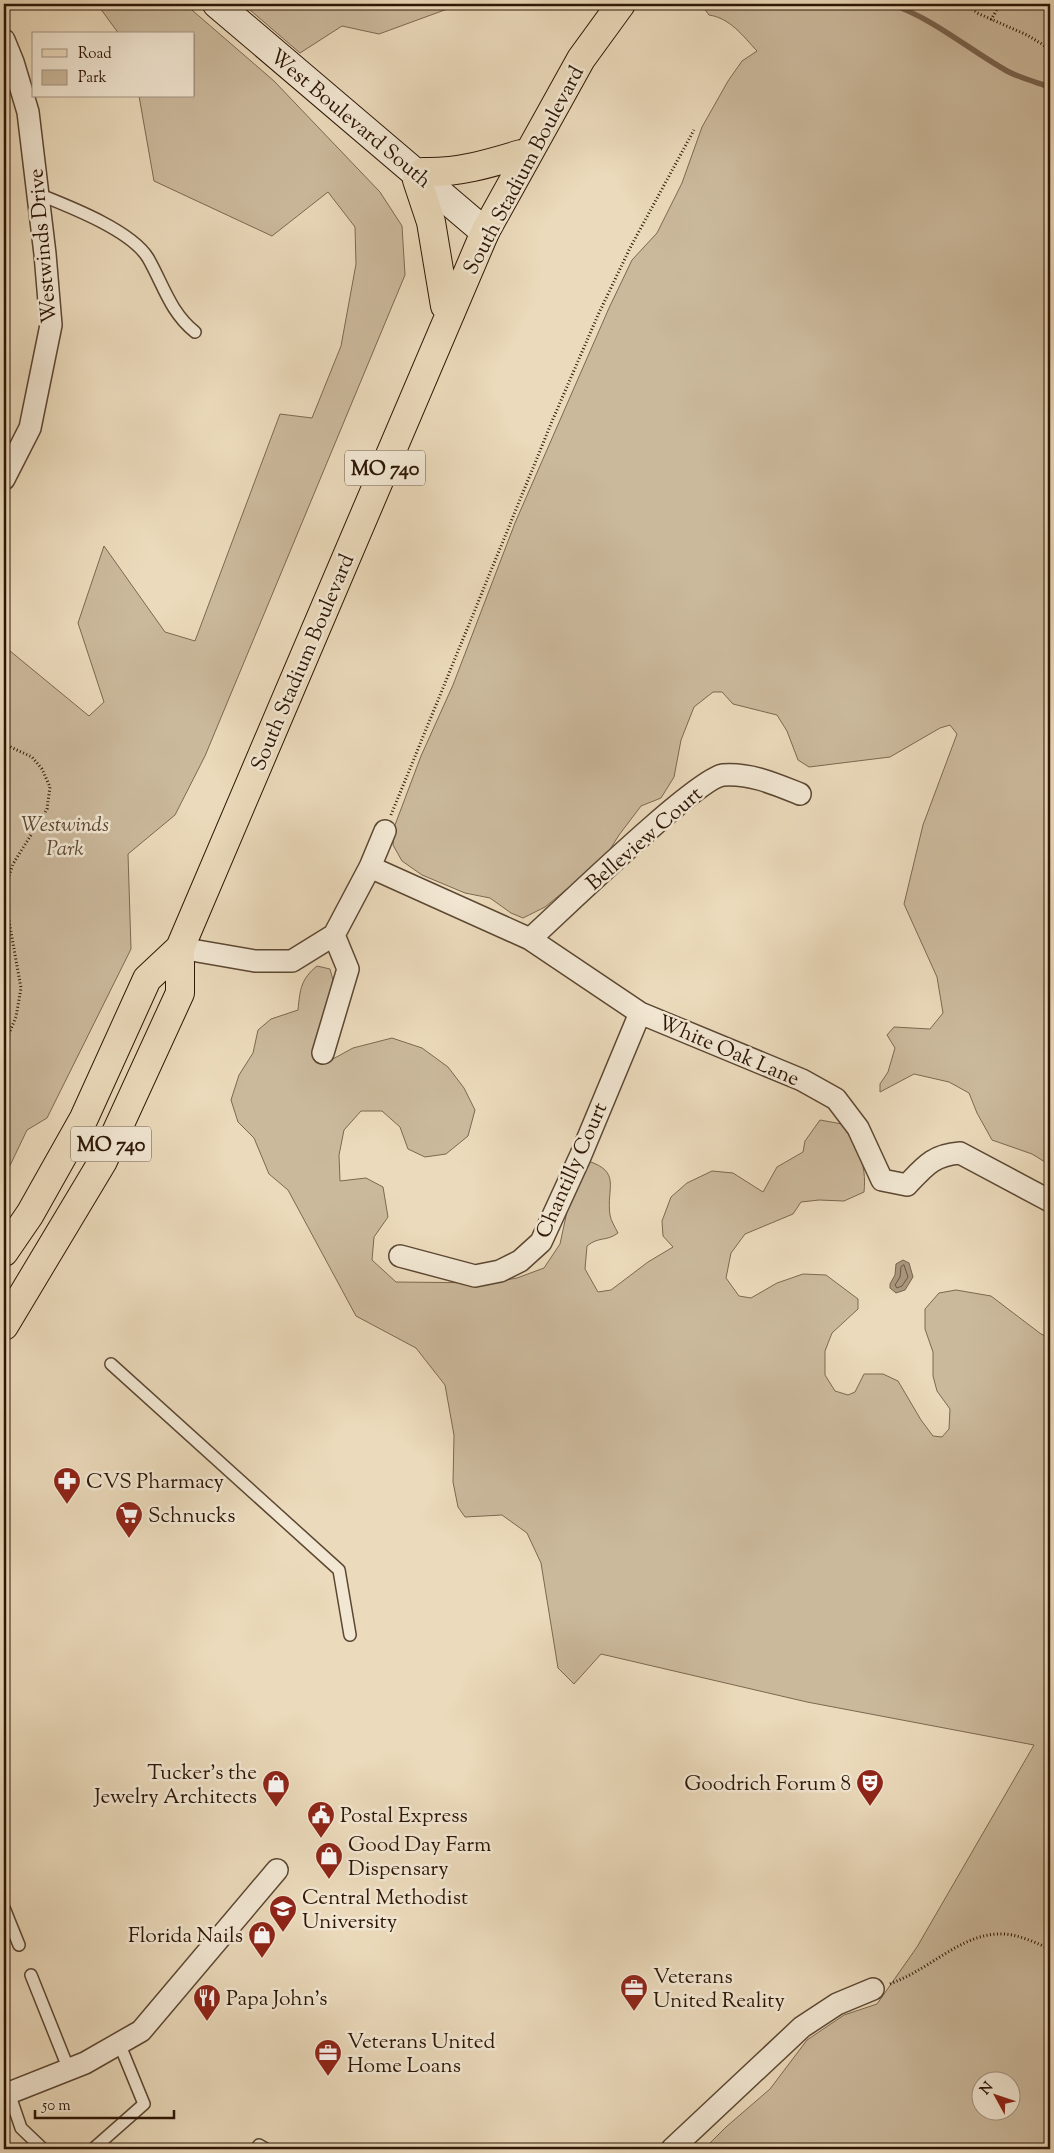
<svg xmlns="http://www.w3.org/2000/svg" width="1054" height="2153" font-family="'Sorts Mill Goudy',serif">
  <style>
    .green { fill: #cbb99c; stroke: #7c6850; fill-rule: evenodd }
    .water { fill: #aa977d; stroke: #78634d }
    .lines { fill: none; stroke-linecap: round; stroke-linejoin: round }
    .shore { stroke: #6c5641; stroke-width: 1 }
    .stream { stroke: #78634d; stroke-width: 5.5 }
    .lane-casing { stroke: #5c4732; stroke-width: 14 }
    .street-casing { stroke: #5c4732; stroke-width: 24 }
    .secondary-casing { stroke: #2d1605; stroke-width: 30 }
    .primary-casing { stroke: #2d1605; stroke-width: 30 }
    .path { stroke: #2d1605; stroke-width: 3; stroke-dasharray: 1 2.5; stroke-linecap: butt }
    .lane { stroke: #f2e7d3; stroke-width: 11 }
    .street { stroke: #f2e7d3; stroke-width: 21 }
    .secondary { stroke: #f2e7d3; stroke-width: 28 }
    .primary { stroke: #ebdabb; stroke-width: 28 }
    .labels { text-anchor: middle; stroke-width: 5; stroke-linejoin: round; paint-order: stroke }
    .shield { fill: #f2e7d3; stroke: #685543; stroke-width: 1 }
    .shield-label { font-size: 20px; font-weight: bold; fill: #2d1605 }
    .street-label { font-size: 21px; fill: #2d1605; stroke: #f2e7d3 }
    .park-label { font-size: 21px; font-style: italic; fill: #5c4732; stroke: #f2e7d3 }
    .poi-label { font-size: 21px; fill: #2d1605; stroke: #f2e7d3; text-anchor: start }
  </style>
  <rect width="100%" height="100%" fill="#ebdabb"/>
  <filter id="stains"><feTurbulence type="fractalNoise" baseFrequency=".004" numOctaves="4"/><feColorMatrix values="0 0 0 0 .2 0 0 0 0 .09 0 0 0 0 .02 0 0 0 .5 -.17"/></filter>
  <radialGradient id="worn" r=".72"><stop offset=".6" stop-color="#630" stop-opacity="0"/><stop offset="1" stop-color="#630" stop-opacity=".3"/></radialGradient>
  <path class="green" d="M97,4H185L274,81L380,192L402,226L405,275L205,756L175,815L128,854L131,949L47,1118L27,1130L4,1178V646L89,716L104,702L78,623L104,546L165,632L195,641L280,414L312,418L341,346L356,264L355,227L328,192L272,236L154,181L139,96H194V34H119Z
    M243,4H461L379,34L342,26L300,53Z
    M701,4H1050V1165L1032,1154L992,1140L977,1113L969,1093L949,1082L914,1074L880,1092V1084L888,1072L895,1048L887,1035L894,1027L930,1029L943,1013L937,977L904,904L923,825L957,734L950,725L940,728L890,757L809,767L798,760L787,731L777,715L733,704L722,692H713L694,707L681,740L674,777L661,798L641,806L619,835L609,851L579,879L545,907L523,918L511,913L490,898L465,893L422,875L402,861L393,845L395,825L421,756L453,685L515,523L609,308L632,260L657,233L682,183L702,127L728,81L742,61L757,51C743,36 730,18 709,15Z
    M317,966L330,969L334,984L314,1060H331L353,1048L392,1038L422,1048L448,1067L464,1088L475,1110L468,1136L446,1154L425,1157L408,1149L400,1127L382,1111H361L344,1130L339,1155L340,1181L366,1178L383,1187L388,1217L374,1237L372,1260L396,1282L490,1283L517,1278L544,1268L560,1244L566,1216L568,1188L588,1161C622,1172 606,1188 610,1215C611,1221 615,1227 618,1233C606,1242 599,1236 587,1246L585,1269L598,1292L611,1290L648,1262L673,1247L663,1236L662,1221L671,1197L687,1183L712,1171L733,1173L763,1192L777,1167L803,1152L805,1141L820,1120L842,1124C857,1148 867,1162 864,1192L844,1201L819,1200L801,1202L793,1214L745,1234L731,1253L726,1278L739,1296L751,1298L777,1283L803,1274L826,1275L858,1299V1309L832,1333L825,1351V1375L835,1391L848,1395L855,1392L864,1374H883L898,1381L921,1420L933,1436L942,1437L949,1429L950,1409L937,1391L933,1376V1352L925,1329V1309L939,1293L956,1290L991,1296L1041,1334L1050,1338V2149H704L726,2127L770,2089L807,2040L844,2015L877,2004L917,1947L1034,1745L807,1702L601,1654L574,1684L558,1668L541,1563L527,1533L502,1515L465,1517L458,1507L453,1482L454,1435L445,1385L416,1348L356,1316L288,1190L269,1174L254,1138L238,1122L231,1100L239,1075L253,1053L258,1030L271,1019L298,1010C300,989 301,979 317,966ZM982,2080H1012V2110H982Z"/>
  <path class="water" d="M903,1260L909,1263L913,1277L905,1290L896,1293L890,1288V1284L895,1275L896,1264Z"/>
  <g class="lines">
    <path class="shore" d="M904,1265L908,1277L902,1286L897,1288L895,1285L900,1277L901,1267Z"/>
    <path class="stream" d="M891,4C934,19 968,49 1007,71C1020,78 1036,82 1050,87"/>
    <defs>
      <path id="lane" d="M38,194C68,206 131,230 148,258C163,284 170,312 195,332
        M111,1364L339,1570L350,1635
        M4,1908L19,1945
        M31,1975L69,2070
        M9,2093L21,2128L43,2149
        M93,2149L144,2104L119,2043
        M257,2149L259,2145L266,2149"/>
      <path id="street" d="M4,40L13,62L28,112L45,254L51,325L30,428L4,479
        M370,867L530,939L640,1013L802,1080L836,1099L858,1128L882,1180L907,1185C925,1166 933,1155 960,1153L1050,1201
        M530,939C559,913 697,778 723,775C751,773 775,784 800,794
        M180,948L255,961H292L334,935
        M323,1053L348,969L334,935L370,867L385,831
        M400,1256L475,1276L500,1271L520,1261L541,1242L580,1157L640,1013
        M4,2095L85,2063L141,2031L277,1870
        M672,2149L802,2027L837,2004L873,1989"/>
      <path id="secondary" d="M217,4L485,232"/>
      <path id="primary" d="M451,312L445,306L431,222L417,180L423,172C458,173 488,164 521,154L527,156
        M4,1252L30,1214L84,1118L147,979L180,948
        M4,1326L103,1161L180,993V948L485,232L581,59L621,4"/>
    </defs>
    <use href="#lane" class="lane-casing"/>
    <use href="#street" class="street-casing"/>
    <use href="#secondary" class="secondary-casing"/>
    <use href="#primary" class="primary-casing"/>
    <path class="path" d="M967,4L977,13L1027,35L1050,49
      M991,20L1000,4
      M4,744L32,757L42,769L50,787L47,809L13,864L4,890
      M391,815L553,419L598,315L630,248L694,130
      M4,893L21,988L16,1017L4,1045
      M890,1984C899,1980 907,1977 915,1972C941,1958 967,1935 998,1934C1016,1933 1034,1942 1050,1949"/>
    <use href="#lane" class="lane"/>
    <use href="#street" class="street"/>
    <use href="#secondary" class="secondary"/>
    <use href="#primary" class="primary"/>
  </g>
  <defs>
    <symbol id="pharmacy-pin" viewBox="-11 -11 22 30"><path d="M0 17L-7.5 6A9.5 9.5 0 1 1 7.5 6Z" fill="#8f2418" stroke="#f2e7d3"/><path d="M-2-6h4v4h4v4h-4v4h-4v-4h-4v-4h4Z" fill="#fff"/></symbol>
    <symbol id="supermarket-pin" viewBox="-11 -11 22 30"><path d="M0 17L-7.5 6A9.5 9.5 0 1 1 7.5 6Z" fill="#8f2418" stroke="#f2e7d3"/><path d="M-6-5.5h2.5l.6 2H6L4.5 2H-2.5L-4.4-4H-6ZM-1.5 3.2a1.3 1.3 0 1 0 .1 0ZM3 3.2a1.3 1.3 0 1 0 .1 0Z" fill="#fff"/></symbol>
    <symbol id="theatre-pin" viewBox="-11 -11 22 30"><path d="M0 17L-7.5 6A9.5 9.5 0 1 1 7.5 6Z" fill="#8f2418" stroke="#f2e7d3"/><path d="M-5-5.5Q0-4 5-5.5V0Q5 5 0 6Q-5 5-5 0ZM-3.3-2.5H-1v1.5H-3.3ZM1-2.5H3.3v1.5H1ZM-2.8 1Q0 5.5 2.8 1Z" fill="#fff"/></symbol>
    <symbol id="shop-pin" viewBox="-11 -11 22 30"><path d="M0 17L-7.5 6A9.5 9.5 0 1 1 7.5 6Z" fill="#8f2418" stroke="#f2e7d3"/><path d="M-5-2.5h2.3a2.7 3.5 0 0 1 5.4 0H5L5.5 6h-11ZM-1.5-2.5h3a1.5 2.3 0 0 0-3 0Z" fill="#fff"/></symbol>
    <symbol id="civic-pin" viewBox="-11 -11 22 30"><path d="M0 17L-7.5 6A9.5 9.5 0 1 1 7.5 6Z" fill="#8f2418" stroke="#f2e7d3"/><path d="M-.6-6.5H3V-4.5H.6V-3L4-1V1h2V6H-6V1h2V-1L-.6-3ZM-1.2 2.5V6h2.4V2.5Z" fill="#fff"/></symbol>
    <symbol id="university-pin" viewBox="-11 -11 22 30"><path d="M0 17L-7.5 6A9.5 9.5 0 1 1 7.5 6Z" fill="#8f2418" stroke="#f2e7d3"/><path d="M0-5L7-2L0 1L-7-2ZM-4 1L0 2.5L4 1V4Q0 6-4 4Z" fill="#fff"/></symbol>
    <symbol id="office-pin" viewBox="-11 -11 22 30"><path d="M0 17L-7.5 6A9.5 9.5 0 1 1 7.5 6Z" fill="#8f2418" stroke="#f2e7d3"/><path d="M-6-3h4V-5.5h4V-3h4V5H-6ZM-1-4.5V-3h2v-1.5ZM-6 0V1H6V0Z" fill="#fff"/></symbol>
    <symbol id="restaurant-pin" viewBox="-11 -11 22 30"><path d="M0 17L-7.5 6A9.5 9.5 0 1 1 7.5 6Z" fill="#8f2418" stroke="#f2e7d3"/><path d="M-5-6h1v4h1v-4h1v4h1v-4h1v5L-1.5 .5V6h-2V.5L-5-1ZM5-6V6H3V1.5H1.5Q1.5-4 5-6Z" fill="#fff"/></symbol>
  </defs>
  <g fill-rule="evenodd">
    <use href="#pharmacy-pin" x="51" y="1465" width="32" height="43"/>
    <use href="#supermarket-pin" x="113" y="1499" width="32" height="43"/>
    <use href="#theatre-pin" x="854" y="1767" width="32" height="43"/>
    <use href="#shop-pin" x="260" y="1768" width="32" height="43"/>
    <use href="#civic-pin" x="305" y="1799" width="32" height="43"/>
    <use href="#shop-pin" x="313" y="1840" width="32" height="43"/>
    <use href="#university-pin" x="267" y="1893" width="32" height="43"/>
    <use href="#shop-pin" x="246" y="1919" width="32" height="43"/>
    <use href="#office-pin" x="618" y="1972" width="32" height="43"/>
    <use href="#restaurant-pin" x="191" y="1982" width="32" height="43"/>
    <use href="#office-pin" x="312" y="2037" width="32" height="43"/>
  </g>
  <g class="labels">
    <g class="shield">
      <rect x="345" y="450.5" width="80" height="35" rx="4"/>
      <rect x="71" y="1126.5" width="80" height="35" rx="4"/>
    </g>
    <g class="shield-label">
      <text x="385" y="475">MO 740</text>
      <text x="111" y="1151">MO 740</text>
    </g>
    <g class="street-label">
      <text transform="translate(351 118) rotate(40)" y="7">West Boulevard South</text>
      <text transform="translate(523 170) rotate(-62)" y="7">South Stadium Boulevard</text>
      <text transform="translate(42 246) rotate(-95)" y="7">Westwinds Drive</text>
      <text transform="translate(302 662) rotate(-67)" y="7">South Stadium Boulevard</text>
      <text transform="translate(644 838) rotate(-41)" y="7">Belleview Court</text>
      <text transform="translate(729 1050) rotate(23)" y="7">White Oak Lane</text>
      <text transform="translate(571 1170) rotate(-66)" y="7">Chantilly Court</text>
    </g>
    <g class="park-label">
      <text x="65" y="831">Westwinds<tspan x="65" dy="24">Park</tspan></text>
    </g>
    <g class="poi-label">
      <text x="86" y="1488">CVS Pharmacy</text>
      <text x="148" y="1522">Schnucks</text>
      <text x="257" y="1779" text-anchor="end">Tucker's the<tspan x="257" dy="24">Jewelry Architects</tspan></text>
      <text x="851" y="1790" text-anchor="end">Goodrich Forum 8</text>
      <text x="340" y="1822">Postal Express</text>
      <text x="348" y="1851">Good Day Farm<tspan x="348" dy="24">Dispensary</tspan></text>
      <text x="302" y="1904">Central Methodist<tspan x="302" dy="24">University</tspan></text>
      <text x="243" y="1942" text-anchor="end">Florida Nails</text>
      <text x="653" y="1983">Veterans<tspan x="653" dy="24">United Reality</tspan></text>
      <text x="226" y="2005">Papa John's</text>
      <text x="347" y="2048">Veterans United<tspan x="347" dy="24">Home Loans</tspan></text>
    </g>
  </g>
  <rect width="1054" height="2153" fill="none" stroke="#ebdabb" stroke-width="20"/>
  <rect x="5" y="5" width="1044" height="2143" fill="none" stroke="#2d1605" stroke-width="2.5"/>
  <rect x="10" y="10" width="1034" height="2133" fill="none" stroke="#2d1605"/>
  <rect x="32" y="32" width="162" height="65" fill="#f2e7d3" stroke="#a39381"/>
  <rect x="42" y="49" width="25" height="8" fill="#ebdabb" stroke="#a39381"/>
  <text x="78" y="58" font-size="15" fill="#2d1605">Road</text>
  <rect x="42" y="70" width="25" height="15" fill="#cbb99c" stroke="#a39381"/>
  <text x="78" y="82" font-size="15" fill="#2d1605">Park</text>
  <g transform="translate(996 2096) rotate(310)"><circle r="24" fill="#f2e7d3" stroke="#a39381"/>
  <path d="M0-4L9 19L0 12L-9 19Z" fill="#8f2418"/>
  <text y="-8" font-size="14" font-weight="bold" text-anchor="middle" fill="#2d1605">N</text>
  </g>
  <path d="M35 2110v8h139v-8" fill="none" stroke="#2d1605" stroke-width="2.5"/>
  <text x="42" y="2110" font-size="15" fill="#2d1605" stroke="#f2e7d3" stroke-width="4" paint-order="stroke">50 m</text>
  <rect width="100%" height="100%" filter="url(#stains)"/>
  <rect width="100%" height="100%" fill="url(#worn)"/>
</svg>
